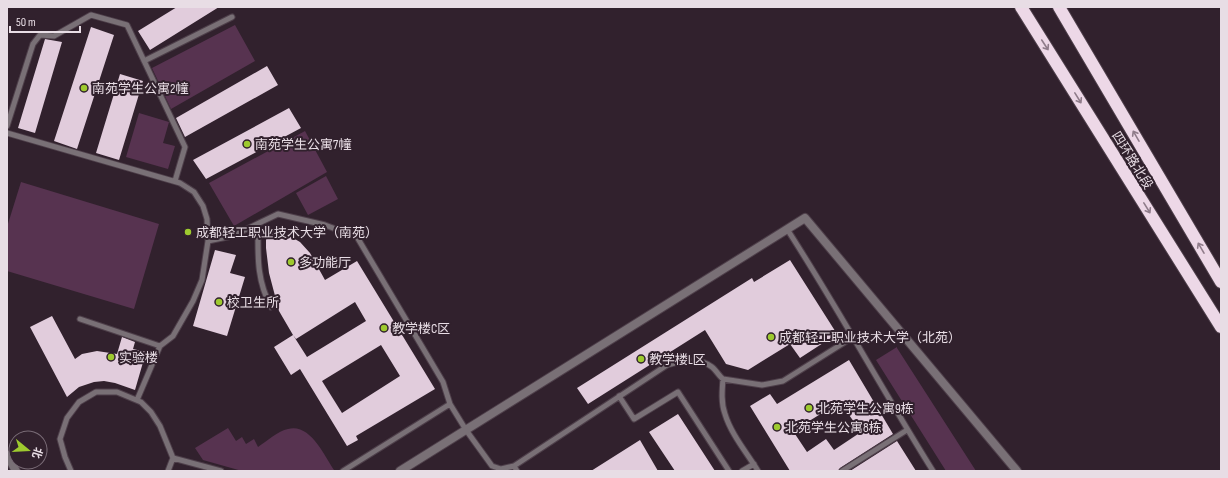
<svg xmlns="http://www.w3.org/2000/svg" width="1228" height="478" font-family="'Sofia Sans Condensed','Noto Sans SC',sans-serif">
  <style>
    .green { fill: #573350 }
    .building { fill: #e1ccdc; fill-rule: evenodd }
    .lines { fill: none; stroke-linecap: round; stroke-linejoin: round }
    .service-casing { stroke: #4e3f4a; stroke-width: 7 }
    .minor-casing { stroke: #4e3f4a; stroke-width: 10 }
    .tertiary-casing { stroke: #4e3f4a; stroke-width: 10 }
    .motorway-casing { stroke: #4e3f4a; stroke-width: 14 }
    .service { stroke: #797076; stroke-width: 5 }
    .minor { stroke: #797076; stroke-width: 8 }
    .tertiary { stroke: #797076; stroke-width: 8 }
    .motorway { stroke: #edd8e7; stroke-width: 12 }
    .oneway { stroke: #8f7c8a }
    .poi-dot { fill: #9eca2f; stroke: #31212d; stroke-width: 1.5 }
    .labels { text-anchor: middle; stroke-width: 4; stroke-linejoin: round; paint-order: stroke }
    .poi-label { font-size: 13px; fill: #e8dde5; stroke: #31212d; text-anchor: start }
    .street-label { font-size: 13px; fill: #e8dde5; stroke: #31212d }
  </style>
  <rect width="100%" height="100%" fill="#31212d"/>
  <path class="green" d="M235,25L255,61L171,109L152,68Z
    M139,113L169,122L163,143L175,146L168,169L126,157Z
    M305,131L327,172L234,226L209,183Z
    M326,176L338,199L308,215L296,193Z
    M21,182L159,224L134,309L7,271V227Z
    M897,347V348L976,471H946L876,360Z
    M228,428L236,441L242,437L246,444L254,439L258,447C267,441 278,431 288,429C310,423 324,455 334,470L242,471L203,460L195,448Z"/>
  <path class="building" d="M177,7H219L150,50L138,31Z
    M91,27L114,35L77,149L54,141Z
    M45,39L62,42L35,133L18,128Z
    M267,66L278,85L185,137L176,118Z
    M120,74L143,81L119,160L96,153Z
    M289,108L301,128L206,179L193,160Z
    M273,231H281L300,242L310,253L325,280L357,261L435,389L356,436L358,440L347,446L300,369L291,375L274,347L293,335L279,311L269,273L266,248V240L268,235ZM355,302L366,321L307,357L293,335L296,339ZM381,345L400,376L342,413L322,381Z
    M215,250L236,255L230,273L245,277L227,336L193,326Z
    M790,260L837,334L800,358L790,344L748,370L726,364L705,330L588,404L577,388L752,278L754,282Z
    M52,316L75,359L82,354L97,351L117,354L122,337L135,342L133,349L146,352L135,390L115,383L104,381L94,382L79,387L67,397L30,327Z
    M849,360L893,434L840,468L838,471H790L750,406L770,394L777,404ZM840,402L861,432L834,450L826,439L807,452L793,431Z
    M678,414L715,471H675L649,432Z
    M640,440L658,471H591Z
    M897,441L916,471H850Z"/>
  <g class="lines">
    <defs>
      <path id="service" d="M144,61L232,17
        M7,126L33,44L40,35L54,36L91,15L127,25L185,147L175,181
        M7,133L180,183L194,192L203,206L207,219L208,241L202,280L193,301L173,336L160,346L137,400
        M258,224C258,254 256,279 271,307
        M787,229C838,308 883,391 933,471
        M208,241L232,236L278,214L325,225L357,237L443,382L450,404L466,430L492,466L501,469L514,466L667,365C680,361 700,357 712,367C716,370 719,376 723,379L762,385L783,381L853,337
        M80,319L160,346
        M723,379C722,391 721,403 725,414C731,434 747,453 758,471
        M619,396L634,419L678,392L729,471
        M173,458L221,471
        M514,466L517,471
        M71,471L65,457L60,439L67,418L79,402L96,392H117L141,402L151,412L160,426L173,458L168,471
        M343,471L450,404
        M742,471L754,464
        M842,471L907,430"/>
      <path id="minor" d="M400,471L805,218L1017,471"/>
      <path id="tertiary" d="M7,455L16,471"/>
      <path id="motorway" d="M1021,7L1221,327
        M1059,7L1221,282"/>
    </defs>
    <use href="#service" class="service-casing"/>
    <use href="#minor" class="minor-casing"/>
    <use href="#tertiary" class="tertiary-casing"/>
    <use href="#motorway" class="motorway-casing"/>
    <use href="#service" class="service"/>
    <use href="#minor" class="minor"/>
    <use href="#tertiary" class="tertiary"/>
    <use href="#motorway" class="motorway"/>
  </g>
  <defs><path id="oneway-shaft" d="M-6 0H5M1.5-3L5.5 0L1.5 3" fill="none" stroke-width="1.6" stroke-linecap="round" stroke-linejoin="round"/></defs>
  <g class="oneway">
    <use href="#oneway-shaft" transform="translate(1045 45) rotate(57)"/>
    <use href="#oneway-shaft" transform="translate(1078 98) rotate(58)"/>
    <use href="#oneway-shaft" transform="translate(1136 136) rotate(-120)"/>
    <use href="#oneway-shaft" transform="translate(1147 208) rotate(58)"/>
    <use href="#oneway-shaft" transform="translate(1201 248) rotate(-120)"/>
  </g>
  <g class="poi-dot">
    <circle cx="84" cy="88" r="4"/>
    <circle cx="247" cy="144" r="4"/>
    <circle cx="188" cy="232" r="4"/>
    <circle cx="291" cy="262" r="4"/>
    <circle cx="219" cy="302" r="4"/>
    <circle cx="384" cy="328" r="4"/>
    <circle cx="771" cy="337" r="4"/>
    <circle cx="111" cy="357" r="4"/>
    <circle cx="641" cy="359" r="4"/>
    <circle cx="809" cy="408" r="4"/>
    <circle cx="777" cy="427" r="4"/>
  </g>
  <g class="labels">
    <g class="poi-label">
      <text x="92" y="93">南苑学生公寓2幢</text>
      <text x="255" y="149">南苑学生公寓7幢</text>
      <text x="196" y="237">成都轻工职业技术大学（南苑）</text>
      <text x="299" y="267">多功能厅</text>
      <text x="227" y="307">校卫生所</text>
      <text x="392" y="333">教学楼C区</text>
      <text x="779" y="342">成都轻工职业技术大学（北苑）</text>
      <text x="119" y="362">实验楼</text>
      <text x="649" y="364">教学楼L区</text>
      <text x="817" y="413">北苑学生公寓9栋</text>
      <text x="785" y="432">北苑学生公寓8栋</text>
    </g>
    <g class="street-label">
      <text transform="translate(1133 160) rotate(58)" y="5">四环路北段</text>
    </g>
  </g>
  <rect width="1228" height="478" fill="none" stroke="#e8dde5" stroke-width="16"/>
  <g transform="translate(28 450) rotate(108)"><circle r="19" fill="#31212d" stroke="#7a6c77"/>
  <path d="M0-3L7 15L0 10L-7 15Z" fill="#9eca2f"/>
  <text y="-6" font-size="11" font-weight="bold" text-anchor="middle" fill="#e8dde5">北</text>
  </g>
  <path d="M10 26v6h70v-6" fill="none" stroke="#e8dde5" stroke-width="2"/>
  <text x="16" y="26" font-size="12" fill="#e8dde5" stroke="#31212d" stroke-width="3" paint-order="stroke">50 m</text>
</svg>
